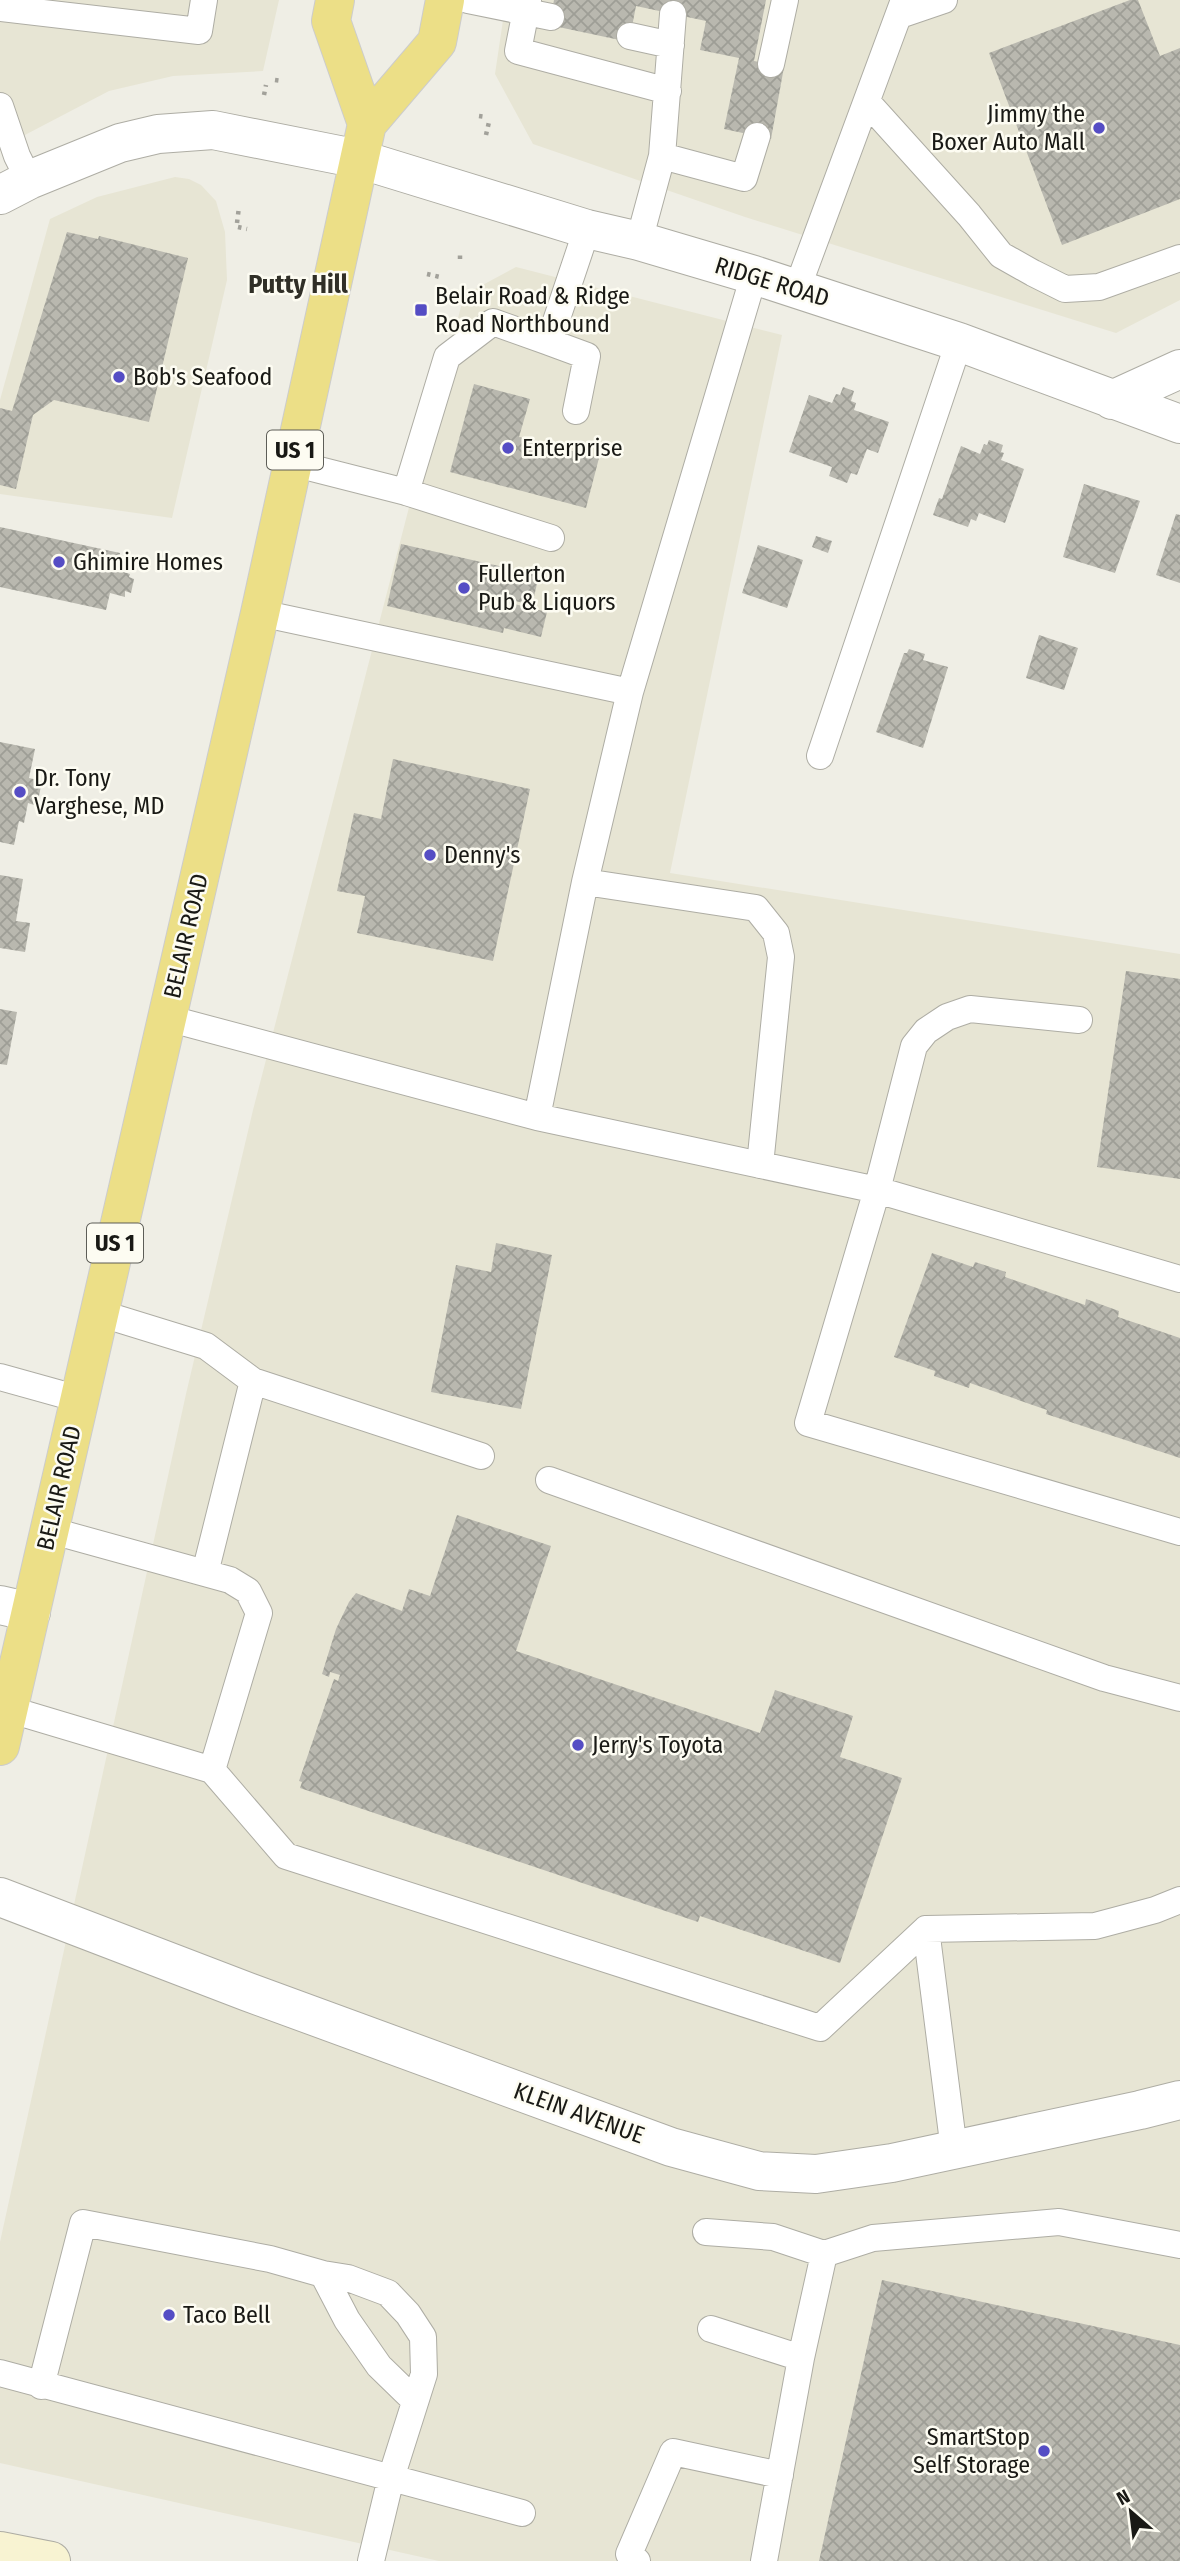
<svg xmlns="http://www.w3.org/2000/svg" width="1180" height="2561" font-family="'Fira Sans Condensed',sans-serif">
  <style>
    .built { fill: #e7e5d4 }
    .building { fill: url(#building-cross-hatch) }
    .lines { fill: none; stroke-linecap: round; stroke-linejoin: round }
    .service-casing { stroke: #aeada4; stroke-width: 28 }
    .minor-casing { stroke: #aeada4; stroke-width: 40 }
    .secondary-casing { stroke: #aeada4; stroke-width: 40 }
    .trunk-casing { stroke: #ccc; stroke-width: 40 }
    .path { stroke: #a2a19a; stroke-width: 4.5; stroke-dasharray: 3.5 5; stroke-linecap: butt }
    .service { stroke: #fff; stroke-width: 26 }
    .minor { stroke: #fff; stroke-width: 38 }
    .secondary { stroke: #f8f3d2; stroke-width: 38 }
    .trunk { stroke: #ecdf87; stroke-width: 38 }
    .poi-dot { fill: #554dc4; stroke: #fdfcf2; stroke-width: 2.5 }
    .labels { text-anchor: middle; stroke-width: 5; stroke-linejoin: round; paint-order: stroke }
    .shield { fill: #fdfcf2; stroke: #5d5d57; stroke-width: 2 }
    .shield-label { font-size: 23px; font-weight: bold; fill: #191915 }
    .poi-label { font-size: 24px; fill: #191915; stroke: #fdfcf2; text-anchor: start }
    .street-label { font-size: 24px; fill: #191915; stroke: #fdfcf2 }
    .neighbourhood-label { font-size: 26px; font-weight: bold; fill: #302f27; stroke: #fdfcf2 }
  </style>
  <defs>
    <pattern id="building-cross-hatch" width="8" height="8" patternUnits="userSpaceOnUse" patternTransform="scale(1.75)"><rect width="8" height="8" fill="#b9b8af"/><path d="M0 0l8 8M0 8l8-8" fill="none" stroke="#9e9e96"/></pattern>
  </defs>
  <rect width="100%" height="100%" fill="#efeee5"/>
  <path class="built" d="M0,0H279L263,71L173,76L109,91L0,148Z
    M506,0H1180V300L1116,333L745,217L533,144L495,74Z
    M175,177L189,179L201,185L216,201L225,232L227,280L172,518L0,494V400L50,219L97,197Z
    M516,267L782,335L670,873L1180,954V2561H439L0,2463V2242L186,1394L253,1110L464,295Z"/>
  <path class="building" d="M554,0H766L754,61L784,67L771,139L724,129L739,58L700,50L706,21L636,6L629,42L549,25Z
    M1130,0H1138L1160,56L1180,48V199L1062,245L989,53Z
    M67,232L98,239L99,236L188,258L149,422L54,400L33,415L16,489L0,485V408L12,411Z
    M474,384L530,399L519,437L599,458L586,508L450,472Z
    M843,387L854,391L851,401L856,403L854,410L889,422L878,453L867,449L857,475L851,473L847,483L829,476L832,467L789,452L809,395L832,403L836,394L840,395Z
    M989,440L1003,445L1001,452L1004,453L1001,460L1024,469L1005,523L979,513L976,521L971,519L968,527L933,515L939,498L942,499L961,446L980,454L984,444L987,445Z
    M1084,484L1140,501L1115,573L1063,557Z
    M1176,514L1180,515V583L1156,575Z
    M0,527L120,553L117,570L130,574L129,577L134,579L131,593L125,591V597L110,593L106,610L0,587Z
    M816,536L832,541L828,553L812,547Z
    M401,544L539,575L533,601L529,600L528,604L511,600L510,603L547,612L541,637L504,628L503,633L387,606Z
    M758,545L803,560L787,608L742,593Z
    M1039,635L1078,648L1064,690L1026,678Z
    M909,649L925,654L923,660L948,667L923,748L876,732L904,653H907Z
    M0,742L35,749L29,778L42,781L37,806L28,803L24,823L19,821L14,845L0,842Z
    M393,759L530,789L493,961L357,933L365,896L337,891L354,813L381,819Z
    M0,875L23,879L16,921L30,923L25,952L0,948Z
    M1126,971L1180,979V1179L1097,1167Z
    M0,1009L17,1012L7,1065L0,1064Z
    M496,1243L552,1255L521,1409L431,1392L456,1265L491,1272Z
    M932,1253L973,1267L975,1262L1006,1272L1005,1277L1085,1305L1086,1299L1119,1311L1118,1317L1180,1338V1458L1046,1414L1047,1410L970,1383L969,1388L934,1376L935,1371L894,1357Z
    M457,1515L551,1546L516,1651L760,1733L775,1690L853,1716L840,1757L902,1778L840,1963L700,1916L698,1922L300,1788L302,1782L299,1781L334,1679L338,1681L340,1675L330,1672L329,1677L322,1674L336,1629L349,1602L356,1593L402,1611L409,1589L430,1596Z
    M882,2280L1180,2345V2561H819Z"/>
  <g class="lines">
    <defs>
      <path id="service" d="M468,0L551,17
        M528,0L518,51L668,91
        M0,8L199,31L204,0
        M900,15L944,0
        M630,36L671,45
        M771,64L785,0
        M867,102L969,215L1001,255L1033,273L1065,289L1099,287L1180,258
        M0,106L17,156L29,180
        M662,156L744,178L757,136
        M639,241L662,156L673,14
        M797,289L904,0
        M549,342L587,356L576,411
        M292,463L406,492L551,538
        M406,492L447,357L493,322L549,342L587,229
        M260,613L630,692L754,275
        M820,756L959,342
        M585,882L756,908L776,933L781,957L760,1165
        M167,1018L537,1117L877,1190L914,1046L926,1031L947,1017L970,1009L1079,1020
        M537,1117L585,882L630,692
        M1180,1279L877,1190L808,1423L1180,1532
        M99,1313L206,1346L253,1381L481,1456
        M0,1377L79,1399
        M549,1480L1104,1678L1180,1698
        M49,1530L230,1580L248,1591L259,1613L212,1770
        M205,1573L253,1381
        M8,1709L212,1770L286,1856L820,2028L926,1929L1095,1926L1155,1910L1180,1900
        M926,1929L954,2150
        M706,2232L773,2237L824,2254L873,2238L1059,2222L1180,2245
        M323,2274L347,2320L379,2366L415,2401
        M711,2329L801,2358
        M0,2373L522,2513
        M41,2386L83,2223L270,2259L323,2274L348,2278L388,2293L408,2314L423,2337L424,2374L391,2478L371,2561
        M637,2561L629,2554L673,2452L780,2475
        M764,2561L801,2358L824,2254"/>
      <path id="minor" d="M0,195L29,180L120,143L158,134L213,130L359,159L587,229L639,241L754,275L959,342L1180,424
        M1112,400L1180,369
        M0,1605L31,1612
        M0,1897L248,1992L671,2147L759,2171L816,2174L892,2163L1140,2110L1180,2100"/>
      <path id="secondary" d="M0,2551L51,2561"/>
      <path id="trunk" d="M335,0L331,21L367,124
        M0,1746L260,613L367,124L437,42L445,0"/>
    </defs>
    <use href="#service" class="service-casing"/>
    <use href="#minor" class="minor-casing"/>
    <use href="#secondary" class="secondary-casing"/>
    <use href="#trunk" class="trunk-casing"/>
    <path class="path" d="M275,80L282,81
      M264,95L266,85
      M479,116L486,117
      M486,135L489,122
      M237,223L239,207
      M238,227L247,229
      M460,259V253
      M427,274L440,277"/>
    <use href="#service" class="service"/>
    <use href="#minor" class="minor"/>
    <use href="#secondary" class="secondary"/>
    <use href="#trunk" class="trunk"/>
  </g>
  <g class="poi-dot">
    <circle cx="1099" cy="128" r="7"/>
    <rect x="414" y="303" width="14" height="14" rx="3.5"/>
    <circle cx="119" cy="377" r="7"/>
    <circle cx="508" cy="448" r="7"/>
    <circle cx="59" cy="562" r="7"/>
    <circle cx="464" cy="588" r="7"/>
    <circle cx="20" cy="792" r="7"/>
    <circle cx="430" cy="855" r="7"/>
    <circle cx="578" cy="1745" r="7"/>
    <circle cx="169" cy="2315" r="7"/>
    <circle cx="1044" cy="2451" r="7"/>
  </g>
  <g class="labels">
    <g class="shield">
      <rect x="267" y="430.5" width="56" height="39" rx="5"/>
      <rect x="87" y="1223.5" width="56" height="39" rx="5"/>
    </g>
    <g class="shield-label">
      <text x="295" y="458">US 1</text>
      <text x="115" y="1251">US 1</text>
    </g>
    <g class="poi-label">
      <text x="1085" y="122" text-anchor="end">Jimmy the<tspan x="1085" dy="28">Boxer Auto Mall</tspan></text>
      <text x="435" y="304">Belair Road &amp; Ridge<tspan x="435" dy="28">Road Northbound</tspan></text>
      <text x="133" y="385">Bob's Seafood</text>
      <text x="522" y="456">Enterprise</text>
      <text x="73" y="570">Ghimire Homes</text>
      <text x="478" y="582">Fullerton<tspan x="478" dy="28">Pub &amp; Liquors</tspan></text>
      <text x="34" y="786">Dr. Tony<tspan x="34" dy="28">Varghese, MD</tspan></text>
      <text x="444" y="863">Denny's</text>
      <text x="592" y="1753">Jerry's Toyota</text>
      <text x="183" y="2323">Taco Bell</text>
      <text x="1030" y="2445" text-anchor="end">SmartStop<tspan x="1030" dy="28">Self Storage</tspan></text>
    </g>
    <g class="street-label">
      <text transform="translate(772 282) rotate(17)" y="8">RIDGE ROAD</text>
      <text transform="translate(186 936) rotate(-77)" y="8">BELAIR ROAD</text>
      <text transform="translate(59 1488) rotate(-77)" y="8">BELAIR ROAD</text>
      <text transform="translate(579 2113) rotate(20)" y="8">KLEIN AVENUE</text>
    </g>
    <g class="neighbourhood-label">
      <text x="298" y="293">Putty Hill</text>
    </g>
  </g>
  <g transform="translate(1131 2512) rotate(332)" stroke="#fdfcf2" stroke-width="5" paint-order="stroke">
  <path d="M0-5L12 26L0 18L-12 26Z" fill="#191915"/>
  <text y="-10" font-size="19" font-weight="bold" text-anchor="middle" fill="#191915">N</text>
  </g>
</svg>
